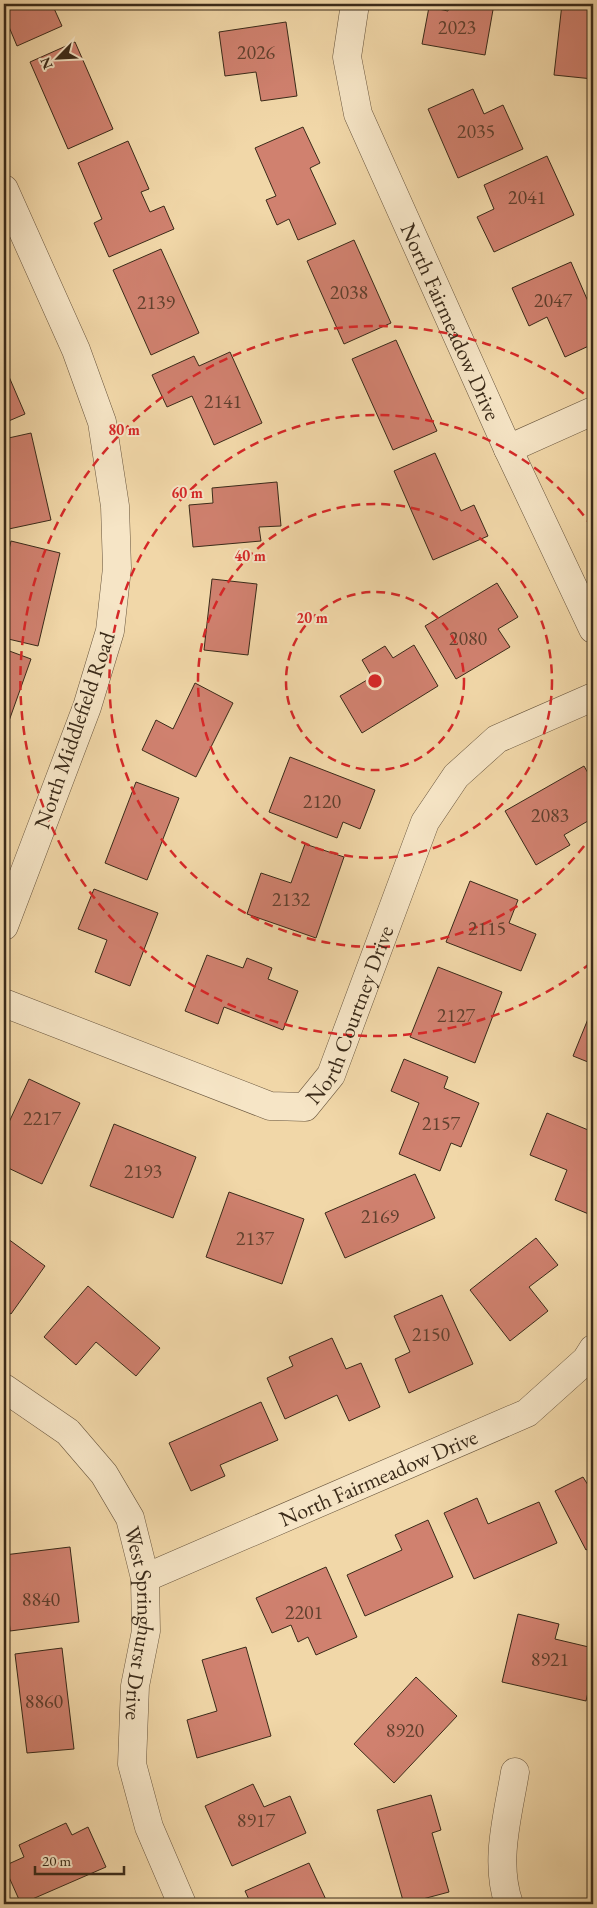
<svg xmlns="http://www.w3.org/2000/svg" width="597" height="1908" font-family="'EB Garamond',serif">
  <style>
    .building { fill: #d0816f; stroke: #3a2a19 }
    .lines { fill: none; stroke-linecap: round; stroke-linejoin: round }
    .minor-casing { stroke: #68553d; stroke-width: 29 }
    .minor { stroke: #f6e5c6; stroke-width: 28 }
    .ring { fill: none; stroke: #d62828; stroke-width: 2.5; stroke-dasharray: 9 6 }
    .labels { text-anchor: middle; stroke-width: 4; stroke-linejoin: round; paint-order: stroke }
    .number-label { font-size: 20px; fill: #60402e }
    .street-label { font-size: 22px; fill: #3a2a19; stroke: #f6e5c6 }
    .centre { fill: #d62828; stroke: #f6e5c6; stroke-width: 2.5 }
    .ring-label { font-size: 15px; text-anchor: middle; font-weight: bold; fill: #d62828; stroke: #f6e5c6; stroke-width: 4; stroke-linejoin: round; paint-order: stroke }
  </style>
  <rect width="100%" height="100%" fill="#f1d7a8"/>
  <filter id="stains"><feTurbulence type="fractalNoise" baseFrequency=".004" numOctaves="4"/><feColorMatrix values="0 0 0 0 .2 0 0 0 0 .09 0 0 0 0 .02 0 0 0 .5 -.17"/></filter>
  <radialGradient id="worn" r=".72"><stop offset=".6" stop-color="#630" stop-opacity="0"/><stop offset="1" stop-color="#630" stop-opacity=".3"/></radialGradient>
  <path class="building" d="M4,4H52L62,26L17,46L4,15Z
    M449,4H494L485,55L422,44L429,7L448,11Z
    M562,4H593V79L554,75Z
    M286,22L297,96L261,101L256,72L225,76L219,32Z
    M75,42L113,129L68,149L30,62Z
    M473,89L484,114L503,105L523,149L458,178L428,109Z
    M303,127L320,163L310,168L336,224L298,240L289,219L277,225L266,200L276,196L255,148Z
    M128,141L149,189L141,192L150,212L164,206L174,229L109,257L94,223L102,219L78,163Z
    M547,156L574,215L494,252L477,217L494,209L484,185Z
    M354,240L391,323L344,344L307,261Z
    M161,249L199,333L151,355L113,270Z
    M571,262L593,313V344L565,357L547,317L529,326L512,288Z
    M396,340L437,431L393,450L352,359Z
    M230,352L262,423L214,445L192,396L167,407L152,375L194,356L199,366Z
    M4,365L25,414L4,423Z
    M31,433L51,520L4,530V439Z
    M435,453L461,511L474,505L488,536L433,560L394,471Z
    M277,482L281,526L259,527L261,541L193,547L189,505L213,503L212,488Z
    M11,541L60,553L38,646L4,638V571Z
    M212,579L257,584L248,655L204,650Z
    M497,583L518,617L498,629L510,647L456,679L425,626Z
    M414,645L438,686L362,733L340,696L372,677L362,660L385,646L393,658Z
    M4,649L31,659L4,735Z
    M195,683L233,703L196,777L142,750L156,720L173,729Z
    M290,757L375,790L360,829L343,822L337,838L269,812Z
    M584,766L593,782V818L564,835L570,845L536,865L505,811Z
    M136,782L179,798L147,880L105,863Z
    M305,844L344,857L316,938L247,914L261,873L291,883Z
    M470,881L518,900L509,923L536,934L521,971L446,942Z
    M94,889L158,913L130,986L95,972L107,940L78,929Z
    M207,955L243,968L247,958L272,968L268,979L298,991L283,1030L224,1007L218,1024L185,1011Z
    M438,967L502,992L475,1063L410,1037Z
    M590,1014L593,1016V1064L573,1056Z
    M404,1059L448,1077L444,1088L479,1103L461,1147L451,1143L440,1171L399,1154L419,1103L391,1091Z
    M29,1079L80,1103L42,1184L4,1166V1133Z
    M547,1113L593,1132V1210L591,1215L555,1200L567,1170L530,1155Z
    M114,1124L196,1157L173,1218L90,1186Z
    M415,1174L435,1218L345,1258L325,1213Z
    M229,1192L304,1219L282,1284L206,1257Z
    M4,1236L45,1266L11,1314L4,1309Z
    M536,1238L558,1265L529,1287L548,1311L510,1341L470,1290Z
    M88,1286L160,1348L136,1376L96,1342L76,1365L44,1337Z
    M442,1295L473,1364L409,1393L395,1359L410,1352L394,1316Z
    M332,1338L346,1369L361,1363L380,1407L349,1421L337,1395L285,1419L267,1378L293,1366L289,1357Z
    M261,1402L278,1440L220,1465L225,1476L191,1491L169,1443Z
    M583,1477L588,1485L593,1482V1546L586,1550L555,1491Z
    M477,1498L488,1524L539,1502L557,1543L474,1579L444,1513Z
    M428,1520L453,1577L365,1616L347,1575L402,1550L395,1535Z
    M70,1547L79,1622L10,1631L4,1555Z
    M326,1567L357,1637L316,1655L308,1637L298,1642L291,1625L272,1633L256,1598Z
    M518,1614L559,1624L555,1639L593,1648V1670L586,1701L502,1682Z
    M246,1647L271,1736L197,1758L187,1720L217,1711L202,1660Z
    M62,1648L74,1749L27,1753L15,1654Z
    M416,1677L457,1716L394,1783L354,1744Z
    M253,1784L264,1807L290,1796L306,1833L232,1866L205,1806Z
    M431,1795L441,1830L432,1833L449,1892L404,1904L377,1810Z
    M66,1823L72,1835L88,1827L106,1867L21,1904L4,1866L24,1857L19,1845Z
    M309,1863L328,1904H251L245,1891Z"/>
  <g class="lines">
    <defs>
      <g id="minor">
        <path id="s1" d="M355,4L347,57L358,114L508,449L593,629"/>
        <path d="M4,189L76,350L102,422L115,506L117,568L110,631L87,707L4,926"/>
        <path d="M508,449L593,411"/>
        <path id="s2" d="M4,1003L270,1106L305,1107L331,1075L425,822L456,776L497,739L593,697"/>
        <path id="s3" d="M4,1388L68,1432L104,1474L130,1518L145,1578L146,1631L135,1686L132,1764L149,1827L182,1904"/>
        <path id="s4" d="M145,1578L527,1413L586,1360L593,1349"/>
        <path d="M509,1904C494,1862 508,1815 515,1772"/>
      </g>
    </defs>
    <use href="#minor" class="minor-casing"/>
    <use href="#minor" class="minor"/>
  </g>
  <g class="ring">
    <circle cx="375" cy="681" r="89"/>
    <circle cx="375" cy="681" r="177"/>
    <path d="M593 834A266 266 0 1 1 593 528"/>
    <path d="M591 963A355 355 0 1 1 591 399"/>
  </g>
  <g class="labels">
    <g class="number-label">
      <text x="457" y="34">2023</text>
      <text x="256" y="59">2026</text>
      <text x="476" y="138">2035</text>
      <text x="527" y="204">2041</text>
      <text x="349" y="299">2038</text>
      <text x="553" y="307">2047</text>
      <text x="156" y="309">2139</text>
      <text x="223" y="408">2141</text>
      <text x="468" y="645">2080</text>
      <text x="322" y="808">2120</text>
      <text x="550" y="822">2083</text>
      <text x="291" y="906">2132</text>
      <text x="487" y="935">2115</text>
      <text x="456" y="1022">2127</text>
      <text x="42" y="1125">2217</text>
      <text x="441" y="1130">2157</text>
      <text x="143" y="1178">2193</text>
      <text x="380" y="1223">2169</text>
      <text x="255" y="1245">2137</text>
      <text x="431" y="1341">2150</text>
      <text x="41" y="1606">8840</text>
      <text x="304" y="1619">2201</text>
      <text x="550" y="1666">8921</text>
      <text x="44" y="1708">8860</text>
      <text x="405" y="1737">8920</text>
      <text x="256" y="1827">8917</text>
    </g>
    <g class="street-label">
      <text dy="8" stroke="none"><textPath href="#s1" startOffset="339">North Fairmeadow Drive</textPath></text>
      <text transform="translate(74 730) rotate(-71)" y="8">North Middlefield Road</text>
      <text dy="8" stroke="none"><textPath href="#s2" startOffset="424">North Courtney Drive</textPath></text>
      <text dy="8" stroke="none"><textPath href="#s4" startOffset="254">North Fairmeadow Drive</textPath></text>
      <text dy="8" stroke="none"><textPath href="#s3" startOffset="291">West Springhurst Drive</textPath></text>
    </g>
  </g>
  <circle cx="375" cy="681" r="8" class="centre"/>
  <g class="ring-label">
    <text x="124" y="435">80 m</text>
    <text x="187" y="498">60 m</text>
    <text x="250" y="561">40 m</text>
    <text x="312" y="623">20 m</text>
  </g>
  <rect width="597" height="1908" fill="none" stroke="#f1d7a8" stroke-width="20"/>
  <rect x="5" y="5" width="587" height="1898" fill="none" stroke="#3a2a19" stroke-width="2.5"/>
  <rect x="10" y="10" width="577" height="1888" fill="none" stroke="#3a2a19"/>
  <g transform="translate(58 58) rotate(246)" stroke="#f6e5c6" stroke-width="4" paint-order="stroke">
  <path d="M0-4L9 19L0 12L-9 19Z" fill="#3a2a19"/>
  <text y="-8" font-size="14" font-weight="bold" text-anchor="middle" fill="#3a2a19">N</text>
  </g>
  <path d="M35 1866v8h89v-8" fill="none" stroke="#3a2a19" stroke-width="2.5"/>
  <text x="42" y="1866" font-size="15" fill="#3a2a19" stroke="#f6e5c6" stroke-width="4" paint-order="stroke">20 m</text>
  <rect width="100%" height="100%" filter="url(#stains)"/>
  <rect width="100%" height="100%" fill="url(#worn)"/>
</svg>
